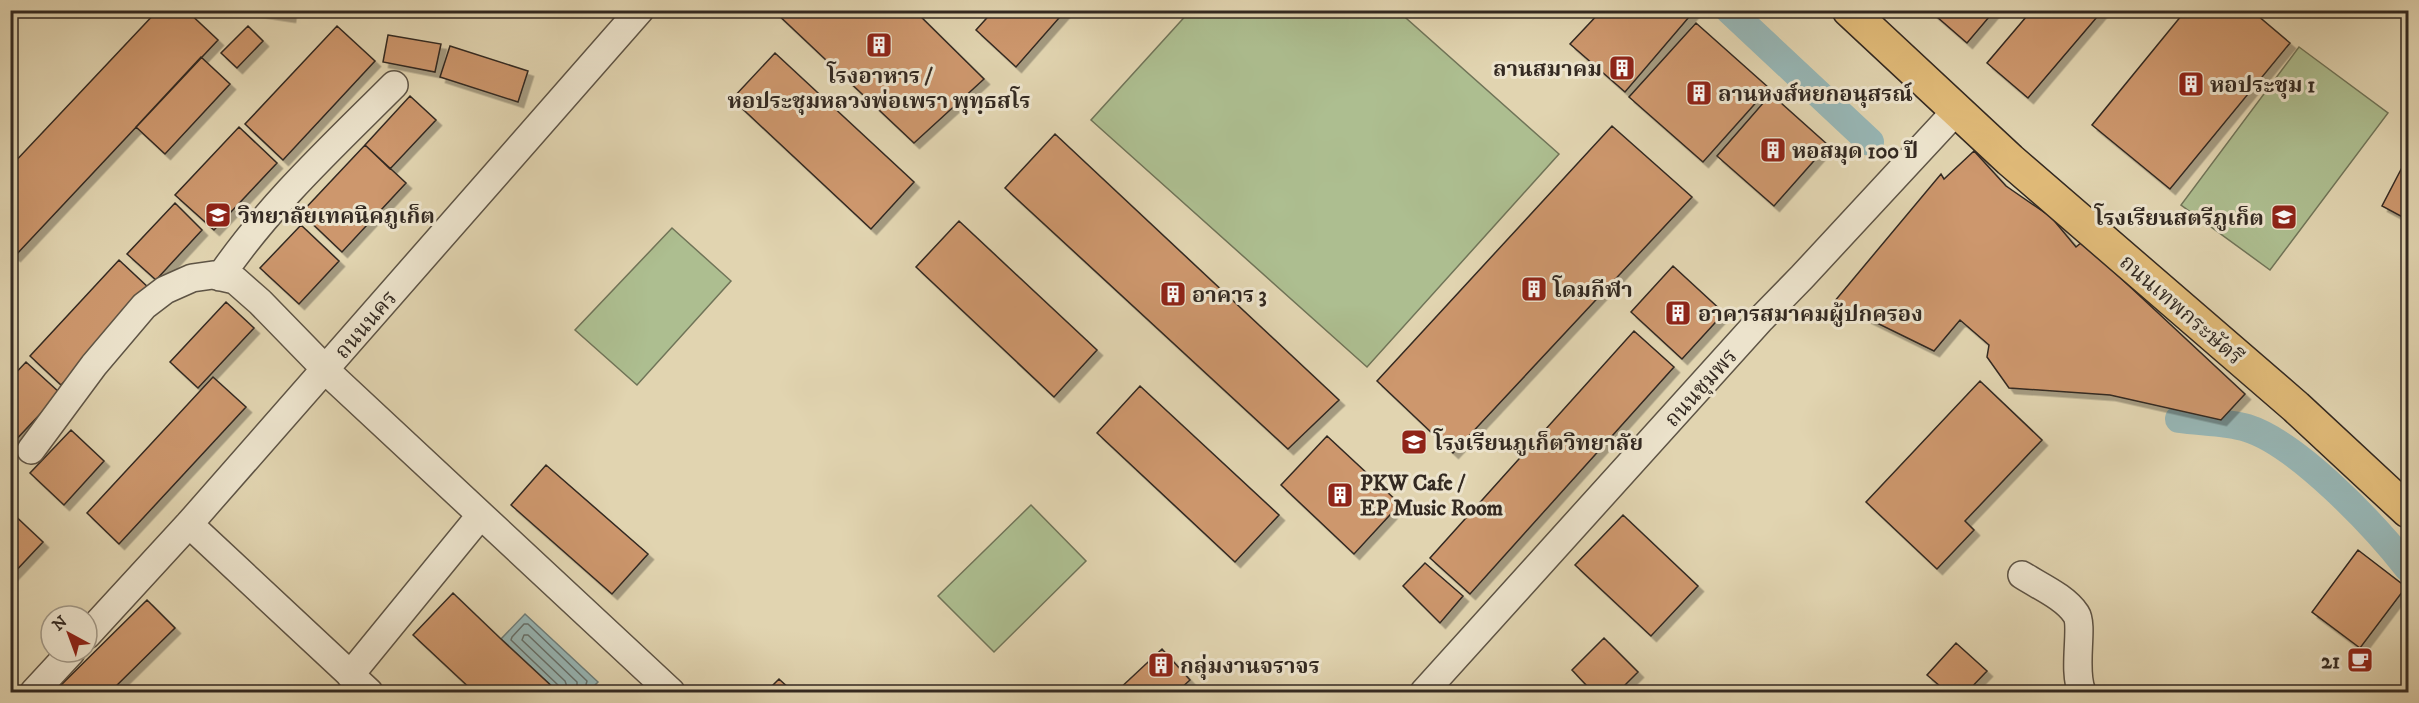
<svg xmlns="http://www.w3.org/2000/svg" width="2419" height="703" font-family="'IM FELL DW Pica','Noto Serif Thai',serif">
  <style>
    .green { fill: #adbe90; stroke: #707458; stroke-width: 1.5 }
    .water { fill: #97b6b5; stroke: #6f7e7a; stroke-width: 1.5 }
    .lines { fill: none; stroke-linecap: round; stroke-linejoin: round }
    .shore { stroke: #65706b; stroke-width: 1.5 }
    .canal { stroke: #97b6b5; stroke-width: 28 }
    .building { fill: #cd976d; stroke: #332921; stroke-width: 1.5; filter: url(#shadow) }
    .minor-casing { stroke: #5e5445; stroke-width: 30 }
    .primary-casing { stroke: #332921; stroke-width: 36 }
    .minor { stroke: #ece3cc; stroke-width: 27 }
    .primary { stroke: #e0ba78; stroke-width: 33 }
    .labels { text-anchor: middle; stroke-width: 6; stroke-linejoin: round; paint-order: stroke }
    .poi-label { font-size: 22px; font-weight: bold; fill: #332921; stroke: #ece3cc; text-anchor: start }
    .street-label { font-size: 22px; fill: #332921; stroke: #ece3cc }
  </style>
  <defs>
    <filter id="shadow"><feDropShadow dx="5.5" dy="5.5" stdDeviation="0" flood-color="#0004"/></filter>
  </defs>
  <rect width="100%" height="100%" fill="#e1d4b0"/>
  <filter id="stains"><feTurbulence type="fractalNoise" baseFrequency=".00333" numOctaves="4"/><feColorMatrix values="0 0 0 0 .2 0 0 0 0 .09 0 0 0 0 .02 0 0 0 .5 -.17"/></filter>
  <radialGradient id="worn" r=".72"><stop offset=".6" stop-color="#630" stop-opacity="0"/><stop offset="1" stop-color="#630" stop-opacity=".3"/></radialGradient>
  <path class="green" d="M1190,11H1398L1559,154L1367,367L1091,120Z
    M2299,47L2388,113L2270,270L2181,205Z
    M672,228L731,281L637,385L575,330Z
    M1031,505L1086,561L994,652L938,596Z"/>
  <path class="water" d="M525,614L598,682L588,692H558L501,639Z"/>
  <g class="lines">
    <path class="shore" d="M561,692L559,686L511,640L512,637L524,624H528L587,681L584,692
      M569,692L565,681L522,640L524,635H528L577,682V692"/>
    <path class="canal" d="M1729,10L1870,142
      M2179,419C2201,422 2227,422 2247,428C2298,444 2375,526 2408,568"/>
  </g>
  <path class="building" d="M158,10H186L218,40L15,256L10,252V167Z
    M245,10H291L290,17Z
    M773,10H914L984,79L914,143Z
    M994,10H1066L1016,67L976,30Z
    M1602,10H1695L1625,92L1570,44Z
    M1929,10H1995L1967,43Z
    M2032,10H2103L2028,98L1987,63Z
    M2186,10H2251L2290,43L2170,189L2092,125Z
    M1696,23L1769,88L1703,162L1629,97Z
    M248,26L263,41L237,68L221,53Z
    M337,26L375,61L283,160L245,124Z
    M388,35L441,44L435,72L383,62Z
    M450,46L528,71L518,102L440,77Z
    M775,53L914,182L871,229L732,99Z
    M201,57L230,84L165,154L136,127Z
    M1771,94L1828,145L1774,206L1717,156Z
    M410,96L436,120L390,169L365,145Z
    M1612,126L1692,197L1453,453L1377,381Z
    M239,127L277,163L214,230L175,195Z
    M1055,134L1339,400L1288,449L1005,188Z
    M365,145L406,183L342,252L301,213Z
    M1974,151L2006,186L2051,217L2076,247L2082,242L2245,394L2221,420L2110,395L2009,388L1987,357L1989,345L1960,320L1934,351L1834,302L1941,174L1944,179Z
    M2408,156V220L2382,206Z
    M175,203L202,230L156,280L127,254Z
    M959,221L1097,350L1054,397L916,267Z
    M301,225L339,261L299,304L260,268Z
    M119,260L151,290L61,385L30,356Z
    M1673,266L1724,313L1682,359L1631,312Z
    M226,302L254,328L198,388L170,362Z
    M1634,331L1674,367L1470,594L1430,558Z
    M26,362L60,393L10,446V379Z
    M213,377L246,407L119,544L87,513Z
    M1980,381L2042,440L1965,521L1974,530L1937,569L1866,502Z
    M1140,386L1279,515L1235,562L1097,433Z
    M71,430L104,461L64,505L30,473Z
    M1327,436L1400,504L1354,554L1281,485Z
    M546,465L648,554L612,594L511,505Z
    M10,511L43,542L10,577Z
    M1623,515L1698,586L1651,636L1575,565Z
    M2358,550L2406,587L2360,648L2312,612Z
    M1425,563L1463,596L1440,623L1403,586Z
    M453,593L501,639L558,692H474L413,635Z
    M147,600L175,628L110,692H54Z
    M1604,638L1638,672L1618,692H1582L1587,686L1572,670Z
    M1956,643L1987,671L1967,692H1947L1927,675Z
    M1162,649L1190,680L1179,690L1181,692H1116Z
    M779,679L793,692H766Z"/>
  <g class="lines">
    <defs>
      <path id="minor" d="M220,277C269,205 333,146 394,85
        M31,450L94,365L144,306L165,290L192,278L213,275L235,280L260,302L336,380L671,692
        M189,524L369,692
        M2022,575C2039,586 2065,597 2076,614C2084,626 2072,670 2082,692
        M87,635L189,524L640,10
        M350,675L480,516
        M34,692L71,652
        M1424,692L1761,319L1802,277L1956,111"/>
      <path id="primary" d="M1849,10L2010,160L2296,407L2408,511"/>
    </defs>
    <use href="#minor" class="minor-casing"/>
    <use href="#primary" class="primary-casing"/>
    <use href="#minor" class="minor"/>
    <use href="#primary" class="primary"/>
  </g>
  <defs>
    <symbol id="building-square" viewBox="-11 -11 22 22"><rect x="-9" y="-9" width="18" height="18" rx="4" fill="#8f2418" stroke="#ece3cc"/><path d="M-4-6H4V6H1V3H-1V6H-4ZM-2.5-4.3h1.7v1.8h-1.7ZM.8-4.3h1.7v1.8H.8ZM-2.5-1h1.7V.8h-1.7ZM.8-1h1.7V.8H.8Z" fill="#fff"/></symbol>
    <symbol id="university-square" viewBox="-11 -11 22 22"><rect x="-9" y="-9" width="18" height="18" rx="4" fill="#8f2418" stroke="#ece3cc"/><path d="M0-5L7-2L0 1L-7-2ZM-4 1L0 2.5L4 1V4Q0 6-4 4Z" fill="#fff"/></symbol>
    <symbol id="school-square" viewBox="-11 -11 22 22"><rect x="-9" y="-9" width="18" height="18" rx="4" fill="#8f2418" stroke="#ece3cc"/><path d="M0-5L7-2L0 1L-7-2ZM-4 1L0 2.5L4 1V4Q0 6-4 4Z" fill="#fff"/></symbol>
    <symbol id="cafe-square" viewBox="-11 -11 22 22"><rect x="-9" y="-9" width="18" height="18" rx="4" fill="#8f2418" stroke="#ece3cc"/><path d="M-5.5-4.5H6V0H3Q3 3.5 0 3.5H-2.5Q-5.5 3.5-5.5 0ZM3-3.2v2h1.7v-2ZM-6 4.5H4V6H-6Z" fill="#fff"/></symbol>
  </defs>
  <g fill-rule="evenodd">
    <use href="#building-square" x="864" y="30" width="30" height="30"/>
    <use href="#building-square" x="1607" y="53" width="30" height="30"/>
    <use href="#building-square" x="2176" y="69" width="30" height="30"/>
    <use href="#building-square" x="1684" y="78" width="30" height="30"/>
    <use href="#building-square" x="1758" y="135" width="30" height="30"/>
    <use href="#university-square" x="203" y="200" width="30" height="30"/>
    <use href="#school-square" x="2269" y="202" width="30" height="30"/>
    <use href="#building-square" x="1519" y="274" width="30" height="30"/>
    <use href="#building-square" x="1158" y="279" width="30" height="30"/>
    <use href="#building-square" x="1663" y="298" width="30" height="30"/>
    <use href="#school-square" x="1399" y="427" width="30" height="30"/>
    <use href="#building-square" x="1325" y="480" width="30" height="30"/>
    <use href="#cafe-square" x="2345" y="645" width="30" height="30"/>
    <use href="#building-square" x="1146" y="650" width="30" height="30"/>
  </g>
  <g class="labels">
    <g class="poi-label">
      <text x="1602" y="76" text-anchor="end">ลานสมาคม</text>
      <text x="879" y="83" text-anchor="middle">โรงอาหาร /<tspan x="879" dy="25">หอประชุมหลวงพ่อเพรา พุทฺธสโร</tspan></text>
      <text x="2210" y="92">หอประชุม 1</text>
      <text x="1718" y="101">ลานหงส์หยกอนุสรณ์</text>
      <text x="1792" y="158">หอสมุด 100 ปี</text>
      <text x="238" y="223">วิทยาลัยเทคนิคภูเก็ต</text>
      <text x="2264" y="225" text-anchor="end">โรงเรียนสตรีภูเก็ต</text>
      <text x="1553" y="297">โดมกีฬา</text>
      <text x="1192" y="302">อาคาร 3</text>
      <text x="1698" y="321">อาคารสมาคมผู้ปกครอง</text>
      <text x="1434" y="450">โรงเรียนภูเก็ตวิทยาลัย</text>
      <text x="1360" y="490">PKW Cafe /<tspan x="1360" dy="25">EP Music Room</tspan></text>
      <text x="2340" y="668" text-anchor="end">21</text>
      <text x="1180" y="673">กลุ่มงานจราจร</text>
    </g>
    <g class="street-label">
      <text transform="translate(2182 309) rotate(41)" y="8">ถนนเทพกระษัตรี</text>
      <text transform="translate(365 324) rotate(-49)" y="8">ถนนนคร</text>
      <text transform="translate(1700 387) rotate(-48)" y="8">ถนนชุมพร</text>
    </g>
  </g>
  <rect width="2419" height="703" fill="none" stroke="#e1d4b0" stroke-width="36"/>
  <rect x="12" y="12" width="2395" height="679" fill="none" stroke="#332921" stroke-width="3"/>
  <rect x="18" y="18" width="2383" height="667" fill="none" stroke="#332921" stroke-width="1.5"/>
  <g transform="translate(69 634) rotate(319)"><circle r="28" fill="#ece3cc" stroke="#a29988" stroke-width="1.5"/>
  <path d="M0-4.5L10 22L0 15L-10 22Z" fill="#8f2418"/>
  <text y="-9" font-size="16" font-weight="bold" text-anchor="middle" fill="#332921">N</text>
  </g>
  <rect width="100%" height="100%" filter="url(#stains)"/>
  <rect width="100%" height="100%" fill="url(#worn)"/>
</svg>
